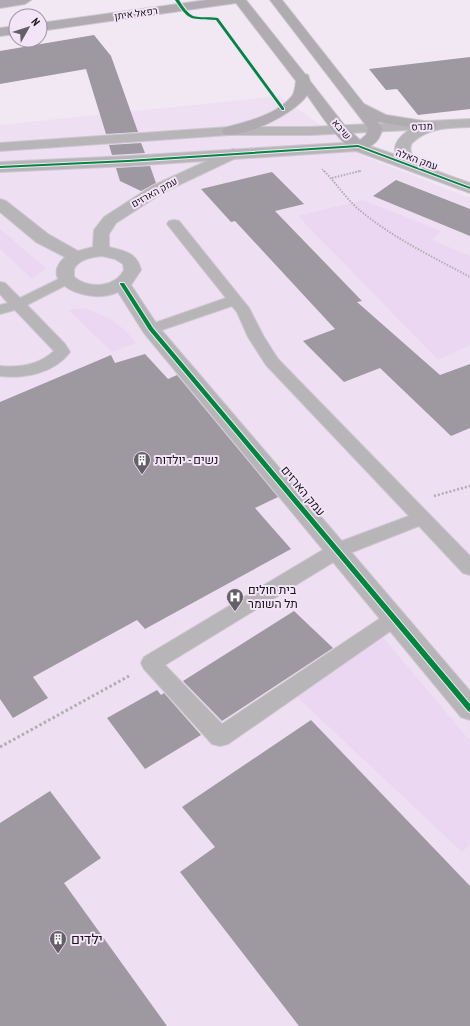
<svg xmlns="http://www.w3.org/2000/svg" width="470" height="1026" font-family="'PT Sans Narrow',Heebo,sans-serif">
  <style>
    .built { fill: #eedff3 }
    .green { fill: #ecd7f3 }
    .building { fill: #9e98a1 }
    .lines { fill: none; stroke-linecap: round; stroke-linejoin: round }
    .service-casing { stroke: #cec7d0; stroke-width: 2 }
    .minor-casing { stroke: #cec7d0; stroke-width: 2 }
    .tertiary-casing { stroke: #cec7d0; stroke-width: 2 }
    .secondary-casing { stroke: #cec7d0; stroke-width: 2 }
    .path-far3 { stroke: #b2adb3; stroke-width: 1.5; stroke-dasharray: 1 1; stroke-linecap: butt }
    .path-far2 { stroke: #b2adb3; stroke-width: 2; stroke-dasharray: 1.5 1.5; stroke-linecap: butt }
    .path-far1 { stroke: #b2adb3; stroke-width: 2.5; stroke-dasharray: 2 2; stroke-linecap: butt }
    .path { stroke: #b2adb3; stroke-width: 3; stroke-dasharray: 2.5 2.5; stroke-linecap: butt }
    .service { fill: #b8b5b9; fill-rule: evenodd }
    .minor { fill: #b8b5b9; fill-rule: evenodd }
    .tertiary { fill: #b8b5b9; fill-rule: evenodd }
    .secondary { fill: #afabb0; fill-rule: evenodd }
    .cycleway-casing { stroke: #f3e4f8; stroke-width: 2 }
    .cycleway { fill: #00873e; fill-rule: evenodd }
    .labels { text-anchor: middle; stroke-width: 4; stroke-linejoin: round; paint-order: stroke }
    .far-street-label { font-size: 10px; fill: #1a151b; stroke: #f3e4f8 }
    .poi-label { font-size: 12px; fill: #1a151b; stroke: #f3e4f8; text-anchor: start }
    .street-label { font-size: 12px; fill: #1a151b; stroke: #f3e4f8 }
    .near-poi-label { font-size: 14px; fill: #1a151b; stroke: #f3e4f8; text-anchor: start }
  </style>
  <rect width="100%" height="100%" fill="#f1e8f4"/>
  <path class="built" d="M279,96L366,157L470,198V1026H0V125Z"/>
  <path class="green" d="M363,200L441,231L432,240L470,256V345L438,360L298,216Z
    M0,229L46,268L32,279L0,249Z
    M85,308C108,317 120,322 136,343L112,352L68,310Z
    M382,636L470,741V844L462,852L297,697Z"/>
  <path class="building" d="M94,35L111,56L138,132L106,134L86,69L0,84V51Z
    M470,57V109L418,115L397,89L386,90L369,69Z
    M141,143L145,153L112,155L109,145Z
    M150,166L156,183L141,191L120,181L116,168Z
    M272,172L304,204L275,211L362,301L357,302L440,375L470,364V428L451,436L380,368L344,382L303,341L335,329L235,221L231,222L201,189Z
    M396,180L470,209V236L373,196Z
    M145,354L168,379L177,375L278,497L255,508L291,549L145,629L137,620L33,677L48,698L13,718L0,699V402L111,355L115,363Z
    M294,611L333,648L222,721L183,681Z
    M157,690L161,695L164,693L201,735L145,769L107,718Z
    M311,720L470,886V1026H299L180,872L215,847L182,807Z
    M50,791L101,858L64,883L167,1026H0V823Z"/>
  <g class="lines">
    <defs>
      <path id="service" d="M174,220L179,221L249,308L264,337L278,359L470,556V575L463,573L419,526L345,555L165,665L222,724L388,613L395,610L402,613L405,618L402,623L228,744L220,746L212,744L144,669L141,663L144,657L331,545L409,516L266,365L248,337L237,312L232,306L156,332H146L143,329L146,326L226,298L167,224L169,221Z
        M67,275L72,276L74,279L72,282L27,305L65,344L70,352C55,373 24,379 0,376V366C20,368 39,365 54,351L15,310L0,314V305L8,303L0,294V282L5,283L20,298Z"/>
      <path id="minor" d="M233,149L238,151L241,154L238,157L164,192L116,223L109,234V247C125,251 137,253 141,270L131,285L158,326L470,691V720L461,717L144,333L118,292C111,295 102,297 94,296C73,295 41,279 65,257L36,242L0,212V199L6,201L48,234L78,251L93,247L94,230L104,217L152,186ZM102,256L115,259L123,264L124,270C115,288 89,289 74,277V269C79,259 92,257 102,256Z"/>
      <path id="tertiary" d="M470,119V127C448,128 429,127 412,143C400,164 456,177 470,183V193L356,151L128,166L0,172V162L128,156L358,142L396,155C392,145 400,136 409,130L311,135H229L0,151V143L229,127H311Z"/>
      <path id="secondary" d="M0,0H31L25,4L0,8Z
        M207,0H246L305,74L308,75L310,81L345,126L360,140L366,135L368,128L270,0H282L364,104L386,115L430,122L435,123L437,126L435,129L430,130L378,122L382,128C382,135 377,142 371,146C366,149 359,152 353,149C338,142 317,109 307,95C296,113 243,139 224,134L222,131L224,128C246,122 277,115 292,96C295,92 295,86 296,81L236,3L40,31V23Z
        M16,26V34L0,36V28Z"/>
    </defs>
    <use href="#service" class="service-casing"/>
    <use href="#minor" class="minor-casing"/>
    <use href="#tertiary" class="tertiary-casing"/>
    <use href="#secondary" class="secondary-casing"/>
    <path class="path-far3" d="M322,169L325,172
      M356,172L361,171"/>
    <path class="path-far2" d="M324,171C336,183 345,197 357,208C391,237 431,256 470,277
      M332,178L360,171"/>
    <path class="path-far1" d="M434,496L470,486"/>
    <path class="path" d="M0,747L129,676"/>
    <use href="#service" class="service"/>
    <use href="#minor" class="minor"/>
    <use href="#tertiary" class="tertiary"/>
    <use href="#secondary" class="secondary"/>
    <defs>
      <path id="cycleway" d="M175,0H179C193,23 195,15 218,18L284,108V110H282L216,20C191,18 190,23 175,0Z
        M358,145L470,187V189L358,147L128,162L0,168V166L128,160Z
        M120,283H124L153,328L470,704V712L468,711L149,330L120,284Z"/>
    </defs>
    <use href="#cycleway" class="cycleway-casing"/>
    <use href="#cycleway" class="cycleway"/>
  </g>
  <defs>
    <symbol id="building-pin" viewBox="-11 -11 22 30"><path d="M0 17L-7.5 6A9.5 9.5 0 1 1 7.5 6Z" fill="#655f67" stroke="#f3e4f8"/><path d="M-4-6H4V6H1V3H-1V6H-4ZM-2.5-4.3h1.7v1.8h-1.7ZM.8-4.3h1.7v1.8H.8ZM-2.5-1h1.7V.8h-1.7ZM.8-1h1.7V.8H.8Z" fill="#fff"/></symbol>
    <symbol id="hospital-pin" viewBox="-11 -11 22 30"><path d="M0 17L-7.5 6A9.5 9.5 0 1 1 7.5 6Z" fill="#655f67" stroke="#f3e4f8"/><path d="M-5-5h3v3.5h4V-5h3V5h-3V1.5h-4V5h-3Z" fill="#fff"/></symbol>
  </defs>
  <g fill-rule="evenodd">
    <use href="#building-pin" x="132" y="450" width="20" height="27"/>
    <use href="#hospital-pin" x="225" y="587" width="20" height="27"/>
    <use href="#building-pin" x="48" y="929" width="20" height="27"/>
  </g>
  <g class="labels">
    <g class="far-street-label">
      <text transform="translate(136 13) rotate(-8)" y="4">רפאל איתן</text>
      <text transform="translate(422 126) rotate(-3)" y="4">מנדס</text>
      <text transform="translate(342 129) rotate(49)" y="4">שיבא</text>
      <text transform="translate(417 159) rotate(20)" y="4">עמק האלה</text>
      <text transform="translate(154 192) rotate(-29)" y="4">עמק הארזים</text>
    </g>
    <g class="poi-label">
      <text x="155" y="464">נשים - יולדות</text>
      <text x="248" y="594">בית חולים<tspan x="248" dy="14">תל השומר</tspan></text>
    </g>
    <g class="street-label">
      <text transform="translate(303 491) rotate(50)" y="4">עמק הארזים</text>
    </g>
    <g class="near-poi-label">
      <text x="71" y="944">ילדים</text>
    </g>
  </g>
  <g transform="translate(28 28) rotate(51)"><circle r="19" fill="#f3e4f8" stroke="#9c91a0"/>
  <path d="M0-3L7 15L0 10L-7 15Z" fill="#655f67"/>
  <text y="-6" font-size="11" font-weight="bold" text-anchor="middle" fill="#1a151b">N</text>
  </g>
</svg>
